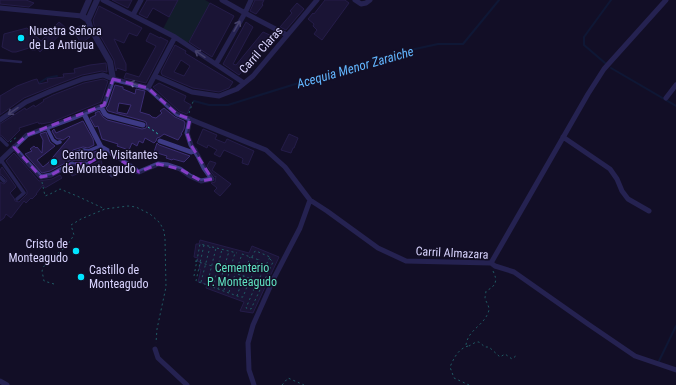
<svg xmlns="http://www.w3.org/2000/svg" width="676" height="385" font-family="'Roboto Condensed',sans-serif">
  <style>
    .green { fill: #12302f }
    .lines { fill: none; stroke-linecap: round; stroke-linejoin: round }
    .stream { stroke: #0c2248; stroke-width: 2 }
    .building { fill: #241b47; stroke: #3b2d73; fill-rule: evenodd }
    .path { stroke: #2fb8b0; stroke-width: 1; stroke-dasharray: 2 3; stroke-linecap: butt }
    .service { stroke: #3d3a85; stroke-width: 2.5 }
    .pedestrian { stroke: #3d3a85; stroke-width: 3.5 }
    .minor { stroke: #3d3a85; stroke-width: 5 }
    .tertiary { stroke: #3d3a85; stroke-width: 6 }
    .oneway { stroke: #837fbc }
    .marked { fill: none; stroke: #843dc5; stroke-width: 3; stroke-dasharray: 8 5; stroke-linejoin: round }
    .poi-dot { fill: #00e5ff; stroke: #130f26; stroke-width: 1.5 }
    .labels { text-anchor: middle; stroke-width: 3; stroke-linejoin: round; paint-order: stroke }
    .poi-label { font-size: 12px; fill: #d9d4ff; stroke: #130f26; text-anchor: start }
    .street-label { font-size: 12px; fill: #d9d4ff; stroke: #130f26 }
    .park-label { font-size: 12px; fill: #5fe0c0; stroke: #130f26 }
    .water-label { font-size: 13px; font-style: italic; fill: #62b6ff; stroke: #130f26 }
  </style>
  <rect width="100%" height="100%" fill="#130f26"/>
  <path class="green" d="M178,0H205L210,3L188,43L163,29Z"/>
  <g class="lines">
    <path class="stream" d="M605,63L584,45V37L611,0
      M611,68L676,106
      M39,83L47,78L57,76
      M194,101L209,105H228L392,54L438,44H463L499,0
      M659,361L676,326"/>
  </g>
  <path class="building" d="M0,0H26L34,3L29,7L0,4Z
    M112,0H132L128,8Z
    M147,0H178L169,17L153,8L147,18L139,14Z
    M255,0H264L262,4L263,5L256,14L250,11Z
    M325,0H345L349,3L322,40L314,34L317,30L313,26L314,24L308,19L313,13L314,14Z
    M210,3L234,16L212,57L189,42Z
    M297,3L304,9L286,30L280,27L292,13L290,11Z
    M99,6L142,28L137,36L129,33L124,43L114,39L126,64V71L117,68L116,71L114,60L94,25L93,20Z
    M59,22L66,28L45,50L43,49L40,52L37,49L35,50H32L29,48L16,52H12L2,47L4,34L27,28L41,41Z
    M246,22L253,27L233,64L236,65L263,32L272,36L239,75L223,64Z
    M82,25L90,37L81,43L73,30Z
    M150,33L160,38V37L168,41L146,83L124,78L126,73L139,77L156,46L146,41Z
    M175,45L186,51L185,53L233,82L229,88L219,92L193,88L162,75L161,72ZM181,60L190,66L184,76L174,72Z
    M106,63L107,72L102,71L82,75L61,83L24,98L0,115V96L17,86L33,80L37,79L39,84L48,82L47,79L64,77L63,74L75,73L74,69L90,65Z
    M103,79L108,81L101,102L52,122L41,124V123L39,124L38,122L19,128L20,130L8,142L2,136L0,135V124L25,108L26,110L34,105L35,107L44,101L43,100L53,95L84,83Z
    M159,83L186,96L184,101L191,105L187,114L179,111L153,87Z
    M115,85L123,87V89L135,94L136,89L145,91L140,112L150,115L152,117L156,118L162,113L160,111L164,108L175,117L184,121L185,123L184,129L181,134H182L178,140L164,134L160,137L157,138L156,141L154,143L145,138L143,143L139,141L137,146L132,143L129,150L117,146L118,144L102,139L98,126L95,127L90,118L96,115L95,113L99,111L103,117L107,120L142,129L146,128L147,126L146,122L144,121L108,111L106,108L108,106ZM119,103L131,105L127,114L117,112Z
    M83,121L93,139L94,145L88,148L83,147L73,150L71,152V154L75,156L84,153L89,154L97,151L98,154L86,161L71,160L50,171L42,173L25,154L32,151L30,149L34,146L36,148L37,147L42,153L43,140L40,134L46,132L50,142L55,146L37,160L43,167L48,163L70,137L69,136L63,140L60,139H58L56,138L52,131L54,129L56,133Z
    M203,129L217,135L215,139L225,143L227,139L254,151L248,165L242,163L243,159L242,158L224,150L220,157L214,154L217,150L208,145L207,148L197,143Z
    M289,134L298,138L294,148H293L291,153L281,150Z
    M157,143L159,145L190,156L184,162L173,159L172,160L166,158L167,156L154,152Z
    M14,153L39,181L52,179L60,175L62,178L45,188L43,185L36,194H37L32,199L31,198L26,203L24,201L11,218L6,214L4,218L0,221V182L4,184L7,181L6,179L2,175L0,174V170L2,167L16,187L10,193L14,198L15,201L19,202L27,194V191L6,161Z
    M101,160L102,164L72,176L70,170L74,167H88Z
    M210,161L216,163L212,170L231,184L220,196L214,191L217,188L211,183L215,182L216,176L215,177L207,166Z
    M200,240L249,253L252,246L279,257L253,313L240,311L244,302L206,288L207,284L198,282L201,270L199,269L201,262L197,261L198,258L194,257L196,244H199Z"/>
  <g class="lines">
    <path class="path" d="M189,113L194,99
      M148,127L157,133L158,136
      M10,142L17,137
      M42,182L45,196L50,194L60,189L77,196L105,209
      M204,245L196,281L240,297H243L250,279
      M252,257L255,251H256L270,257V259L273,262L251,309L246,308L257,282L258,281L270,257
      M195,261L229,271L263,283
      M493,271C498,281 496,286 486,291C486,292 485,297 485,298C486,303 491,307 488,313C483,326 468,330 466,345L469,346L476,342H479L485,347H489L500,357L505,354L512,359L517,355
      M194,276L200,244L237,253
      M251,278L259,259
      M201,282L210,247
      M54,284L44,281L42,271L44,266L54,256L66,247L74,235L71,225L81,219L105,209L128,206L136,207L150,214L160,223L164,231L165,239L166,287L157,329L156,343
      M207,285L216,248
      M213,287L222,249
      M218,289L229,251
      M224,290L235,253
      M229,292L242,254L259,260
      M237,296L250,257
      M468,346C458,349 454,358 450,367L454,378L469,385
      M282,385L288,378L304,385"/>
    <path class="service" d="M0,60L21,62"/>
    <path class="pedestrian" d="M47,128L53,140L57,143L60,142
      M0,138L7,145
      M74,153L84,150L88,151L100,146
      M1,160L24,193L17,199
      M72,164H87L108,152
      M0,177L4,181"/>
    <path class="minor" d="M103,0L175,37L244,83
      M222,0L245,13L251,0
      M355,0L361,4L366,3L370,0
      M0,8L82,16
      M133,15L141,0
      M216,64L245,13L287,35
      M155,76L192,92L219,96L237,89L253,76L317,0
      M148,88L175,37
      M666,98L676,85
      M101,107L105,114L108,116L143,125
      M84,114L101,147L115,155L136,170
      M0,120L26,102L51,91L83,79L103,75L113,79L148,88L177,114L266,150L285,167L310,200L327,211L378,248L406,261L491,263L495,266L514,272L588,324L635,356L676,370
      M563,137L610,169L617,179L622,191L628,199L649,211
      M160,141L191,152L195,150
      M14,147L24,159L41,177L51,175L72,164
      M0,161L27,135L73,118L104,105L113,79
      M112,175L120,171L130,170L139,172L158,164L168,165L180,169L190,176L201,181L212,179L204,168L198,156L191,145L187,133L190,119
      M491,263L588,94L604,69L666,0
      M155,349L158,358L187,385
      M0,381L7,385
      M254,385L249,370L248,343L253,325L274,278L300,228L310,200"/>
    <path class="tertiary" d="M97,0L88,20L90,27L110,62L113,79
      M88,20L82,16L89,0"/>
  </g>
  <defs><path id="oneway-shaft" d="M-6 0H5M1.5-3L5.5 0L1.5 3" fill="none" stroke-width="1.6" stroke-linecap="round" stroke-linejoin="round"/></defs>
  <g class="oneway">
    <use href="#oneway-shaft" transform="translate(237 26) rotate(-60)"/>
    <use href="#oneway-shaft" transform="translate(200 54) rotate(-146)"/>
    <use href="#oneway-shaft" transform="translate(135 84) rotate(-166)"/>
    <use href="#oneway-shaft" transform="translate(13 111) rotate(145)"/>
  </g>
  <path d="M0 0H676V385H0ZM113,79L148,88L177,114L190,119L187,133L191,145L212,179L201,181L180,169L158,164L139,172L108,152L87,164H72L51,175L41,177L14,147L27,135L104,105Z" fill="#130f26" fill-opacity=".55" fill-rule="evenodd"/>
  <path class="marked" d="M113,79L148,88L177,114L190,119L187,133L191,145L212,179L201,181L180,169L158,164L139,172L108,152L87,164H72L51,175L41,177L14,147L27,135L104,105Z"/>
  <g class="poi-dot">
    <circle cx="21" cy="38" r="4"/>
    <circle cx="54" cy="162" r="4"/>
    <circle cx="76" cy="251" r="4"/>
    <circle cx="81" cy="277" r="4"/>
  </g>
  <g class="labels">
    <g class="poi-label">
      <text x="29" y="35">Nuestra Señora<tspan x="29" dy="14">de La Antigua</tspan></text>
      <text x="62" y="159">Centro de Visitantes<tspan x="62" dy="14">de Monteagudo</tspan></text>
      <text x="68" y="248" text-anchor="end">Cristo de<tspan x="68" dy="14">Monteagudo</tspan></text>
      <text x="89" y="274">Castillo de<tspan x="89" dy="14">Monteagudo</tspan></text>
    </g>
    <g class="street-label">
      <text transform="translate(261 50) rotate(-48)" y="4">Carril Claras</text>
      <text transform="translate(452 253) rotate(3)" y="4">Carril Almazara</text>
    </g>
    <g class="park-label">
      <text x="242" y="272">Cementerio<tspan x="242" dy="14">P. Monteagudo</tspan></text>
    </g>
    <g class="water-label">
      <text transform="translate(355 67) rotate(-16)" y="5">Acequia Menor Zaraiche</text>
    </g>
  </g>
</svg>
